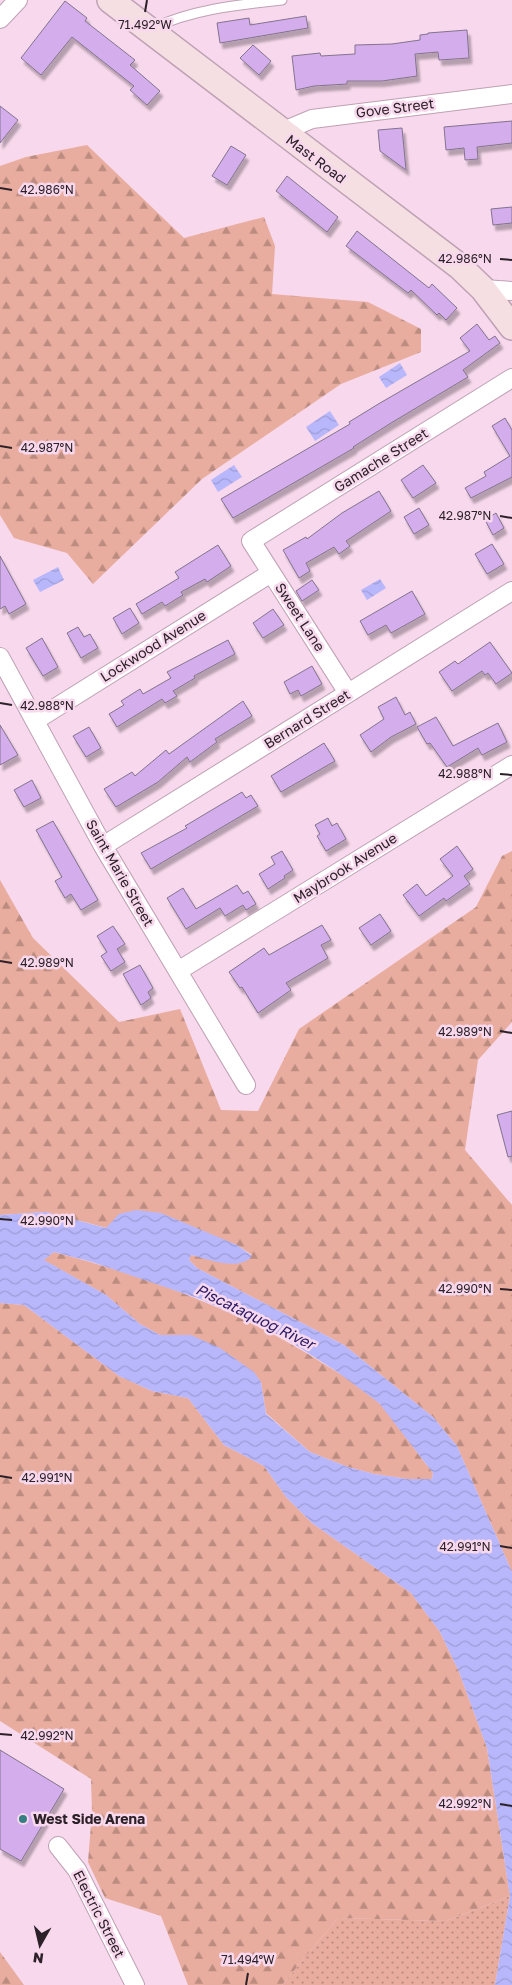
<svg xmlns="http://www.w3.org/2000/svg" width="512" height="1985" font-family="'Golos Text',sans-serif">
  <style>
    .grass { fill: url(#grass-dots) }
    .forest { fill: url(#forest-firs) }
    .water { fill: url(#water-waves); fill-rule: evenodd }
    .building { fill: #d4adec; stroke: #83738d; filter: url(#shadow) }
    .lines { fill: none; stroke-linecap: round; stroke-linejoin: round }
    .service-casing { stroke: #bfa1b4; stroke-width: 11 }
    .minor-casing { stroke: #bfa1b4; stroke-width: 20 }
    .secondary-casing { stroke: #bfa1b4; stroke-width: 28 }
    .service { stroke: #fff; stroke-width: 9 }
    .minor { stroke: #fff; stroke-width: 18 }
    .secondary { stroke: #f6dfe3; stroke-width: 25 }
    .ticks { fill: none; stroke: #2c2128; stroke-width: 2 }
    .poi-dot { fill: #357e83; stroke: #f7d8ec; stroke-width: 2 }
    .labels { text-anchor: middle; stroke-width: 5; stroke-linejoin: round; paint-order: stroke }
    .street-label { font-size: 14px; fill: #2c2128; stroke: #f7d8ec }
    .poi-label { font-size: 14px; font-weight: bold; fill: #2c2128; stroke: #f7d8ec; text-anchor: start }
    .water-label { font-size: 15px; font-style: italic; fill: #281866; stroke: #f7d8ec }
    .ticks-label { font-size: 12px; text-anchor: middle; fill: #2c2128; stroke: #f7d8ec; stroke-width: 5; stroke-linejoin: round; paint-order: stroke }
  </style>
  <defs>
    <pattern id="grass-dots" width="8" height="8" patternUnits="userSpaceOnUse" patternTransform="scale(1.25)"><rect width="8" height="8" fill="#e8ad9e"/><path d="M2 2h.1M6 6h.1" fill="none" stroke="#bc8c81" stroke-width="1.8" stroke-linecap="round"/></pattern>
    <pattern id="forest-firs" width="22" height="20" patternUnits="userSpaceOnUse" patternTransform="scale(1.25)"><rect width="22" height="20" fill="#e8ad9e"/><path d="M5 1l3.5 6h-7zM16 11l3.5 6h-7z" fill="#bc8c81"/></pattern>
    <pattern id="water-waves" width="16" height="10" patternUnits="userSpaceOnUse" patternTransform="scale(1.25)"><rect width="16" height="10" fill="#b8b7fc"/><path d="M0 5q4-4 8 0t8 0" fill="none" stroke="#9e9dd8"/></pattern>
    <filter id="shadow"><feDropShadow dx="3" dy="5.5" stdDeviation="1" flood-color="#0004"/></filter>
  </defs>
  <rect width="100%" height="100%" fill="#f7d8ec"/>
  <path class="grass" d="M510,1896L495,1985H282L338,1918L446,1921Z"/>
  <path class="forest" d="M87,145L184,238L264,217L275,246L272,294L368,302L421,329V352L341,384L202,479L93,584L67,553L14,538L0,515V166L26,157Z
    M512,851V1022L478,1060L465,1150L512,1205V1572L457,1446L433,1417L344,1345L197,1268L189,1260L191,1255L229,1263L252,1255L237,1245L107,1228L46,1212L0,1215V880L33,938L119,1022L180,1009L221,1110L258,1111L299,1029L476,907L502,856Z
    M54,1252C149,1277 241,1311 324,1364C342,1375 365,1388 380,1404C399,1425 415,1451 433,1473L432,1479H408L374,1474L348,1467L310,1452L266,1413L261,1382L191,1335H160L140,1324L106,1295L43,1260Z
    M0,1303L24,1305L119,1376L152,1391L188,1398L224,1445L264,1466L286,1497L312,1523L411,1593L440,1632L459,1672L487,1748L510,1896L446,1921L338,1918L282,1985H188L161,1916L105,1898L88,1862L92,1812L91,1779L0,1721Z
    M0,1952L24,1985H0Z"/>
  <path class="water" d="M400,363L407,375L386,388L379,377Z
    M330,411L339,425L315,441L306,427Z
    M234,465L242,477L218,492L211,480Z
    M58,567L64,580L40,592L33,580Z
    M380,579L386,588L367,600L361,590Z
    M136,1210L161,1213L237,1245L252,1256C239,1272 208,1259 191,1255L189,1260L197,1268L344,1345L433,1417L457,1446L512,1572V1985H495L510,1896L487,1748L459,1672L440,1632L411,1593L312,1523L286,1497L264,1466L224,1445L188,1398L152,1391L119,1376L24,1305L0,1303V1215L46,1212L106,1228L119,1214ZM54,1252L92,1262L200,1299L283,1337L336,1371L379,1403L433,1473L432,1479H408L374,1474L348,1467L310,1452L266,1414L261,1382L254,1372L220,1348L191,1335H160L140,1324L106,1295L44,1260Z"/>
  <path class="building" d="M65,1L87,18L85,21L135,60L130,65L160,91L147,105L130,90L134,86L72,37L41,75L21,58Z
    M306,16L308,28L220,43L217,23L249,18L250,25Z
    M467,30L469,58L439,60L438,52L415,54L417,76L382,81H347V84L314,86L296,90L292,56L320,53L321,56L355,54V45L392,44L420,40V35L428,34V33Z
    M253,45L271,61L259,75L240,58Z
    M0,106L18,120L0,143Z
    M512,121V143L477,147L478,159L465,160L464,148L446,150L444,127Z
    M402,128L406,170L380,151L378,130Z
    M231,146L246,155L227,185L212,176Z
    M287,176L338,217L327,232L276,191Z
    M512,207V223L493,225L491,209Z
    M357,231L429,288L432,284L457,308L446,320L439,313L437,315L411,290L408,293L346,246Z
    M477,324L489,340L495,336L500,343L463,370L468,377L391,423L353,447L354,448L233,518L221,499L350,424L349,422L380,403L470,351L460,338Z
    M505,418L512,430V477L471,498L465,488L486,476L484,472L510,456L492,426Z
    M423,465L436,483L413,498L401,480Z
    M379,491L391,511L346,541L350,546L339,554L334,547L306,563L310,571L299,578L283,550L306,537L307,539L342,513Z
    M419,508L429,525L414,534L404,517Z
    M496,513L504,528L493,535L485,520Z
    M492,544L504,564L487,574L475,554Z
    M218,545L231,566L207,582L205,579L181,592L183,595L165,606L162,602L142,614L136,604L179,578L175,572Z
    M0,556L26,604L9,614L5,606L0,609Z
    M312,580L319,590L302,601L296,591Z
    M412,591L425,614L391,633L386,625L368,635L360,621Z
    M130,608L139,623L122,634L113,618Z
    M273,609L284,625L263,638L253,623Z
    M78,627L84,637L90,634L98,648L81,658L67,633Z
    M42,638L58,667L43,676L26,648Z
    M228,640L235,654L194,676L195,678L173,691L177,696L165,703L162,699L117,727L109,714L124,705L121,701L140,689L143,694L171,678L167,672Z
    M490,642L512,673L496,684L488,673L485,675L482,671L452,691L439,672L455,661L458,664Z
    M312,666L322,684L301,696L298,690L290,694L284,682Z
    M396,697L405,715L410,712L416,724L391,737L371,752L360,735L384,719L378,707Z
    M243,701L252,716L215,739L217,742L190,762L187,757L158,782L116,807L104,789L132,772L135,776L166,750L169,754Z
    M436,717L453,746L498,723L507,742L482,755L478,748L447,767L430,743L427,744L417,727Z
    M0,725L18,755L0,765Z
    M89,727L101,748L86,757L73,736Z
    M324,743L335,761L281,792L271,776Z
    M32,780L41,798L24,807L14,790Z
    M242,792L246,798L251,795L258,806L151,869L141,853L187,828L185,826Z
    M328,818L332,826L337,823L346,839L326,851L317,836L320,834L315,825Z
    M53,821L98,900L81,910L71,894L65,898L55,881L62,877L36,830Z
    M457,846L473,869L464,876L470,884L446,901L444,898L419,916L403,895L417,884L426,896L453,876L440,859Z
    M282,851L293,870L284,876L285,878L268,889L259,874L275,864L271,857Z
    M237,885L243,894L248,891L256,904L246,910L243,905L225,916L220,908L186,929L167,898L183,888L196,909Z
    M380,914L391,931L371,945L359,928Z
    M322,925L331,940L321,945L328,958L286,983L291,990L258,1013L242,987L240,988L229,972L264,948L269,955Z
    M113,926L125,944L117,949L125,962L111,971L101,956L107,952L97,936Z
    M140,965L153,988L148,992L151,998L141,1005L123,974Z
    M512,1111V1156L508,1157L497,1115Z
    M0,1750L64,1789L21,1861L0,1849Z"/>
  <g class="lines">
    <defs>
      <path id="service" d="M153,28C194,9 237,5 282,0"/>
      <path id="minor" d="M0,19L18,0
        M281,132L312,119L512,94
        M483,289L512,291
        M0,657L103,846L246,1085
        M348,693L251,541L512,378
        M36,720L271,573
        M103,846L512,591
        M178,971L512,765
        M58,1846L77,1870L135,1985"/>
      <path id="secondary" d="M110,0L459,266L483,289L512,327"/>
    </defs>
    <use href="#service" class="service-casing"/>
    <use href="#minor" class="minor-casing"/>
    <use href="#secondary" class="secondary-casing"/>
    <use href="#service" class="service"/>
    <use href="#minor" class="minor"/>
    <use href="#secondary" class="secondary"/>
  </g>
  <path class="ticks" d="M145,12L147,0M0,188L12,190M500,259L512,260M0,446L12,448M500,516L512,518M0,703L12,705M500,774L512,775M0,961L12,963M500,1031L512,1033M0,1219L12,1220M500,1289L512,1290M0,1476L12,1478M500,1546L512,1548M0,1734L12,1735M500,1804L512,1806M246,1985L248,1973"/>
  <circle class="poi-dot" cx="23" cy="1819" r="5"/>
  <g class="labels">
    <g class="street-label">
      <text transform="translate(395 108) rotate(-7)" y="5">Gove Street</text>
      <text transform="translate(316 159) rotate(37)" y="5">Mast Road</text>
      <text transform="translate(381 460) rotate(-32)" y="5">Gamache Street</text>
      <text transform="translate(300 617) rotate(57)" y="5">Sweet Lane</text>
      <text transform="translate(153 646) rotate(-32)" y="5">Lockwood Avenue</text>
      <text transform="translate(307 719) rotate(-32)" y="5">Bernard Street</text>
      <text transform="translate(345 868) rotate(-32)" y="5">Maybrook Avenue</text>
      <text transform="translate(120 873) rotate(60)" y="5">Saint Marie Street</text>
      <text transform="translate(99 1914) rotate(63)" y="5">Electric Street</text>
    </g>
    <g class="poi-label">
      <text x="33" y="1824">West Side Arena</text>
    </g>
    <g class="water-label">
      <text transform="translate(255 1317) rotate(26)" y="5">Piscataquog River</text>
    </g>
  </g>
  <g class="ticks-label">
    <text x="145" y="29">71.492°W</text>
    <text x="47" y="194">42.986°N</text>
    <text x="465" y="263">42.986°N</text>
    <text x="47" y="452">42.987°N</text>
    <text x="465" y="520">42.987°N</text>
    <text x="47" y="710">42.988°N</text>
    <text x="465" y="778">42.988°N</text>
    <text x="47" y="967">42.989°N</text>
    <text x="465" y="1036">42.989°N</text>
    <text x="47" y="1225">42.990°N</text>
    <text x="465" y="1293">42.990°N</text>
    <text x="47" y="1482">42.991°N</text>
    <text x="465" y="1551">42.991°N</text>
    <text x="47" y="1740">42.992°N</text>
    <text x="465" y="1808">42.992°N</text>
    <text x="248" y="1964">71.494°W</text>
  </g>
  <g transform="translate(40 1945) rotate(188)" stroke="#f7d8ec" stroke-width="4" paint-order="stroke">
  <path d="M0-4L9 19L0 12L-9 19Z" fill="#2c2128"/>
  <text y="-8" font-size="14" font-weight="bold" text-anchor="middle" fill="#2c2128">N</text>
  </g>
</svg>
